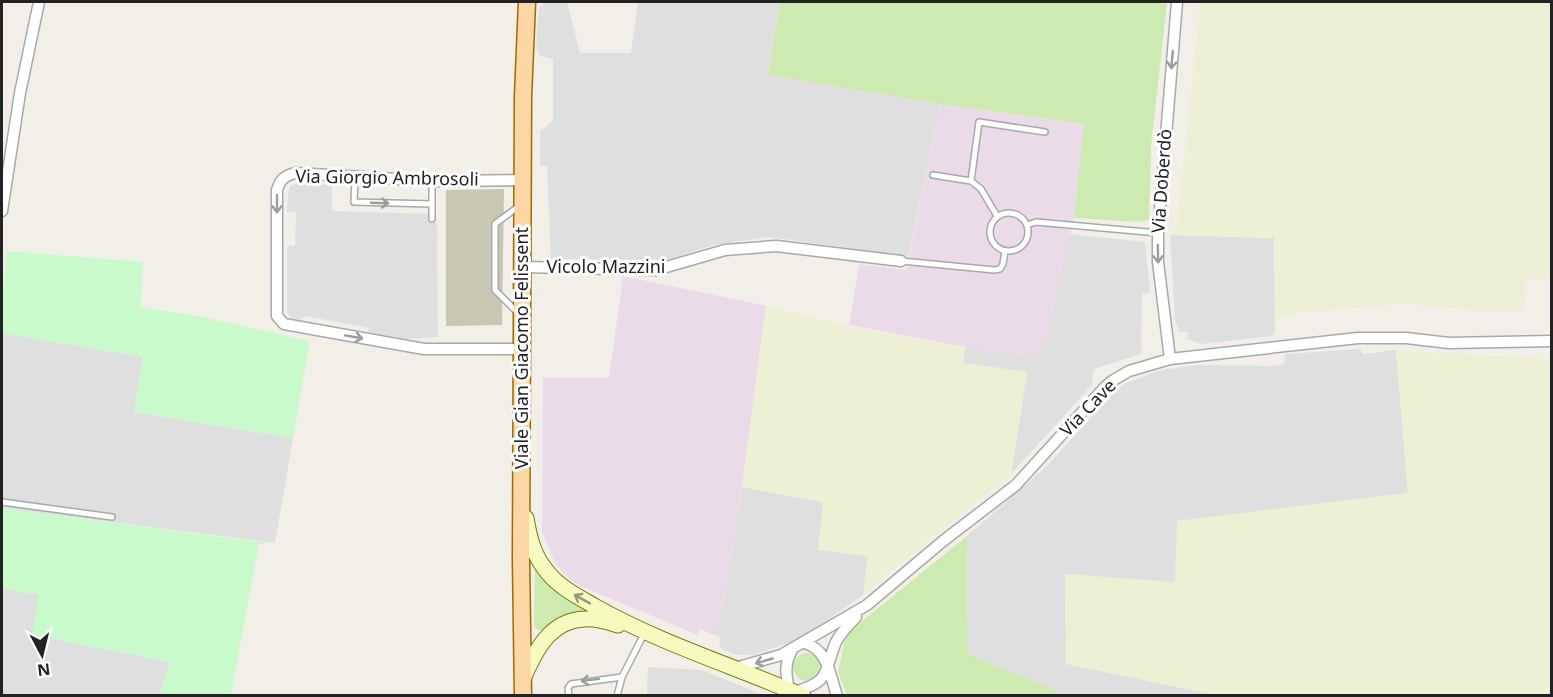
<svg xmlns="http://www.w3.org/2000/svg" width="1553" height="697" font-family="'Noto Sans',sans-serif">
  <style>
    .residential { fill: #e0dfdf }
    .industrial { fill: #ebdbe8 }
    .construction { fill: #c7c7b4 }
    .farmland { fill: #eef0d5 }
    .grass { fill: #cdebb0 }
    .park { fill: #c8facc }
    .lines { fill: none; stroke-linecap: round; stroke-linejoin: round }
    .lane-casing { stroke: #a9a9a9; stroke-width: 8 }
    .street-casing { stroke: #a9a9a9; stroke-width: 13 }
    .secondary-casing { stroke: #707d05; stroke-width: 17 }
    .primary-casing { stroke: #a06b00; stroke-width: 19 }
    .lane { stroke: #fff; stroke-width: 5 }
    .street { stroke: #fff; stroke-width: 10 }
    .secondary { stroke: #f7fabf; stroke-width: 15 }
    .primary { stroke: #fcd6a4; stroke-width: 16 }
    .oneway { stroke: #9c9c9c }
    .oneway2 { stroke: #979978 }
    .labels { text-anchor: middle; stroke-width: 6; stroke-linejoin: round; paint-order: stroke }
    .street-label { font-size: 18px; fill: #222; stroke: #fff }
  </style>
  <rect width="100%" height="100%" fill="#f2efe9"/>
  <path class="residential" d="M549,2H567L580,53H631L638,2H780L768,75L940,104L909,256L769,237L713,245L666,260L551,259L547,166L540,165V131L553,121V59L539,56L536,43L539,7Z
    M297,183L332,185V211L429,214V223H437L438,337L406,339L368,332L369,328L305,316L300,320L292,318L287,313V246L295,245L296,212H287L288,194L290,186Z
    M1069,234L1145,242L1150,292L1142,294L1141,354L1094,369L1092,385L1011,474L1027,372L963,363L965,347L1035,357L1044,349Z
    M1170,235L1274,238L1275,334L1271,336L1202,344L1187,339L1188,332H1180L1175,320Z
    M2,333L143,357L135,412L293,438L275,543L2,508Z
    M1360,349L1363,354L1396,350L1408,493L1178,521L1176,583L1158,683L1215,695H1057V691L968,654L967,536L1047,466L1111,395L1124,384L1155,372L1168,369L1199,365L1275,366L1284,364L1285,354Z
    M742,487L823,502L868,555L863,595L829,619L794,641L753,655H738L723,650L719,644L721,637L712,634L722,611Z
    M2,588L40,595L33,635L170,662L160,695H2Z
    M648,667L702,670L764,695H647Z"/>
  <path class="industrial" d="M940,104L1085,124L1074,218L1044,349L1035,357L965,347L849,325L859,264L907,270Z
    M623,276L766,306L742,487L722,611L712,634L700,629L698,635L578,585L566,576L555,563L542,532L543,378H609Z"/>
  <path class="construction" d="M504,189L502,325L446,326V190Z"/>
  <path class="farmland" d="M1200,2H1551V279L1528,278L1523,310L1481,311L1404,304L1295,313L1275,321L1274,238L1170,235L1176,224L1179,206Z
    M766,306L844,326L965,347L963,363L1027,372L1011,474L863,595L868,556L818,550L823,502L742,487Z
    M1396,350L1551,359V695H1215L1066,664L1065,574L1175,582L1177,521L1408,493Z"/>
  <path class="grass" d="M780,2H1167L1151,146L1149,220L1138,222L1074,218L1084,124L940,104L768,75Z
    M967,536L968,654L1057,691V696L847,695L838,672L846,634Z
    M535,569L562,597L582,607L584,612L544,630H538L534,626Z
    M793 667a14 14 0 1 1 28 0a14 14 0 1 1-28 0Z"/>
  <path class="park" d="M7,251L143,262L141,307L203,317L310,341L293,438L134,412L143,357L2,333V308Z
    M2,508L268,543L259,544L231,695H160L170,662L32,635L39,595L2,588Z"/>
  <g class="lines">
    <defs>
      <path id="lane" d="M933,175L971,181L981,189L997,216
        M355,177L354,202L432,204
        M971,181L979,122L1045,132
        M990 232a19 19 0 1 1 38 0a19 19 0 1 1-38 0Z
        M432,219V181
        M1027,225L1036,222L1158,233
        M902,261L994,270L1000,269L1003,264L1005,251
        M518,313L495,290V224L519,206
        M2,502L112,517
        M569,696L568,688L571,684L622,677
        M617,696L622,677L644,634"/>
      <path id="street" d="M2,211L20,93L39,2
        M522,267L656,270L725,250L776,246L901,261
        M522,349H424L284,324L277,316V190C280,180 284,176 295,173L432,181L523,180
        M1170,359L1158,262V233L1177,2
        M804,643C828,649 830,675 837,696
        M735,668L781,655L867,605L943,541L1016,485L1104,388L1112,381L1129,371L1170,359L1358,338H1406L1449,343L1552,341
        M789,690C786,675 784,664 792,650
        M794,692C832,681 823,673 836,642C841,632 849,625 856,617"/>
      <path id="secondary" d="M526,518C529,536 533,554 545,569C558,587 577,596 596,607C662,644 734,666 803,696
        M523,679C535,651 550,620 585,619C596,618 608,622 618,625"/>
      <path id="primary" d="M523,696L521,559L523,96L527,2"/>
    </defs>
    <use href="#lane" class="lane-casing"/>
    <use href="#street" class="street-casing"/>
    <use href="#secondary" class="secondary-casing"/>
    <use href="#primary" class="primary-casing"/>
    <use href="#lane" class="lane"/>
    <use href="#street" class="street"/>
    <use href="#secondary" class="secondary"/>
    <use href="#primary" class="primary"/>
  </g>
  <defs><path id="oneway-shaft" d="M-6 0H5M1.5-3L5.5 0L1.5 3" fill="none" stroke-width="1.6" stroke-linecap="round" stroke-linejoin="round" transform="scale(1.5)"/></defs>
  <g class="oneway">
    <use href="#oneway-shaft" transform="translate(1172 60) rotate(95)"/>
    <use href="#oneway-shaft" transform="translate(380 203) rotate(2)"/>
    <use href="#oneway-shaft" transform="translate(277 204) rotate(90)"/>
    <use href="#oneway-shaft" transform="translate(1158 254) rotate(89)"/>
    <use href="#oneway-shaft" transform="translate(354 337) rotate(10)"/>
    <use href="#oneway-shaft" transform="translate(764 661) rotate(164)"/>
    <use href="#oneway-shaft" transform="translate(590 680) rotate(173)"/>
  </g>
  <use class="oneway2" href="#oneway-shaft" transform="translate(582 599) rotate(-151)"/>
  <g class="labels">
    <g class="street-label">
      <text transform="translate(387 178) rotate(1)" y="6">Via Giorgio Ambrosoli</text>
      <text transform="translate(1162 181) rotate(-86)" y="6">Via Doberdò</text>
      <text x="606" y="273">Vicolo Mazzini</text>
      <text transform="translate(522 348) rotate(-90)" y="6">Viale Gian Giacomo Felissent</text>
      <text transform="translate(1088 408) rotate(-46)" y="6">Via Cave</text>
    </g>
  </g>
  <rect width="1553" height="697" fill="none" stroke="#222222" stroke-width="6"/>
  <g transform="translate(42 655) rotate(173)" stroke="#ffffff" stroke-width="4.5" paint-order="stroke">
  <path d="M0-4.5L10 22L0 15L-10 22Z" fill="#222222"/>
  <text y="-9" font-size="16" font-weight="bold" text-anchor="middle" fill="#222222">N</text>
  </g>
</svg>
